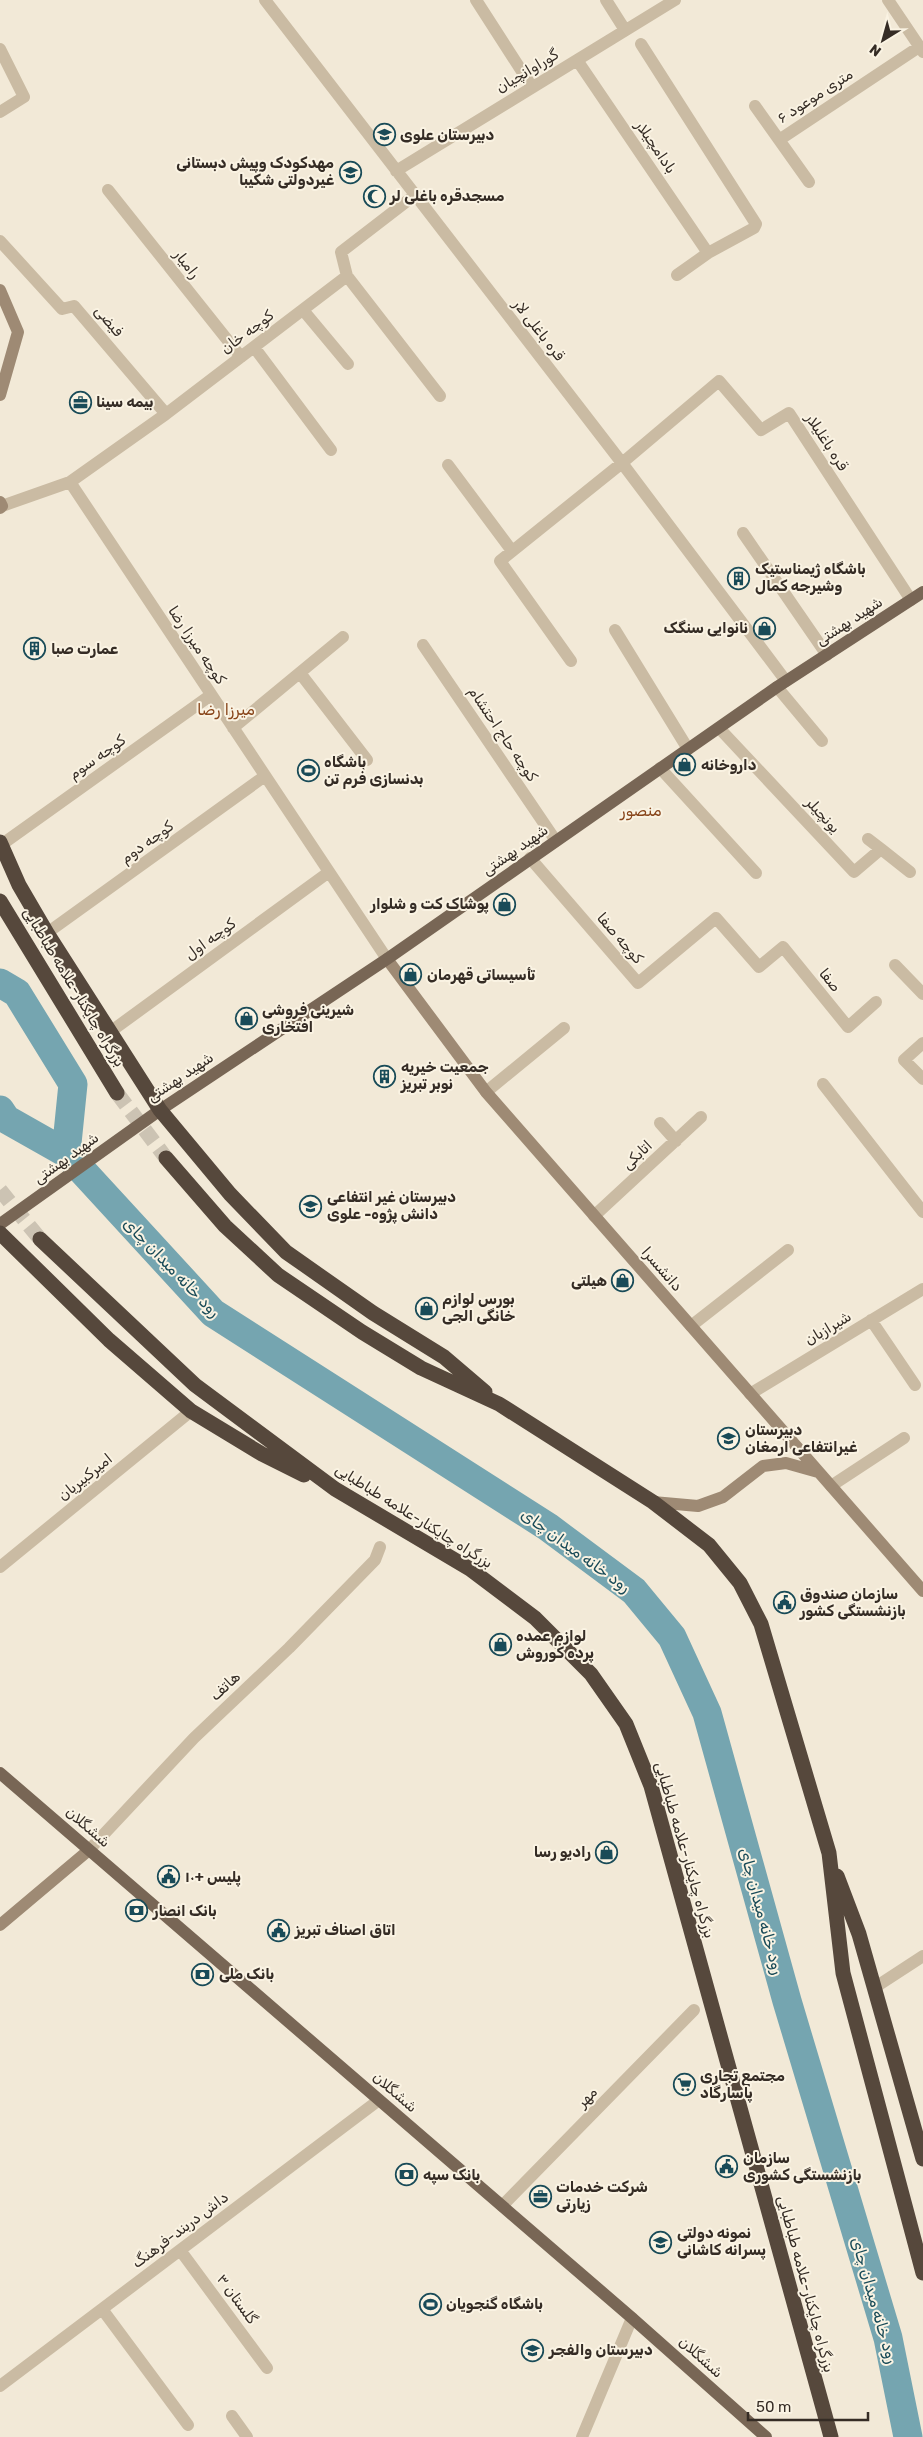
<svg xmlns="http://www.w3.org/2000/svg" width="923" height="2437" font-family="Rubik,Vazirmatn,sans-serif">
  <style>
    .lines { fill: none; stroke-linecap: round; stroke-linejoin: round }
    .river { stroke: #75a5b0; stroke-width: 29 }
    .highway-tunnel { stroke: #ccc3b3; stroke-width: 15; stroke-dasharray: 15 8; stroke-linecap: butt }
    .street { stroke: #cabba3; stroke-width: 12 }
    .secondary { stroke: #9e8a74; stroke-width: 12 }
    .primary { stroke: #786655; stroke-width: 12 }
    .highway { stroke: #56483c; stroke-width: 15 }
    .labels { text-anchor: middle; stroke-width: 4; stroke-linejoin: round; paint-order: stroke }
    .street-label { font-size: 15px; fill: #352c25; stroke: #faf3e3 }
    .poi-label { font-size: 15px; font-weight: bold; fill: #352c25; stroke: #faf3e3; text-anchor: start }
    .neighbourhood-label { font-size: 16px; fill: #88451a; stroke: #faf3e3 }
    .water-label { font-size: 16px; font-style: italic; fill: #194b58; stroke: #faf3e3 }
  </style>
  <rect width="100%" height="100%" fill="#f2e9d7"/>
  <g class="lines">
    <path class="river" d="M0,983L17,993L73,1084L66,1153L213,1313L548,1527L634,1591L672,1637L707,1713L787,2001L888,2338L908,2437
      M0,1110L6,1119L66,1153"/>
    <path class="highway-tunnel" d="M117,1093L166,1158
      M0,1190L40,1239"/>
    <path class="street" d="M265,0L622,463L786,681
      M476,0L532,87
      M606,0L625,30
      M888,0L923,52
      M641,44L756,224L754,228L708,253L677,275
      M0,49L24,97L0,112
      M577,60L708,253
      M755,106L809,182
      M779,140L919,47
      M396,171L675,0
      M108,190L241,357
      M0,241L62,309L74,306L166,414
      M347,276L440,396
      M303,310L348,364
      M254,347L331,450
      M448,465L512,551
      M70,482L387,959
      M2,506L70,482L166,414L347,276L341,252L415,195
      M743,533L827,655
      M615,630L688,749
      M423,645L556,841
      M571,661L500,561L622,463L719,381L761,430L789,413L911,600
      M300,673L367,760
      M777,687L822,741
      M233,728L343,637
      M719,728L854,872L881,849L910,872
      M660,768L756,873
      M868,839L881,849
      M1,845L211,695
      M530,858L638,983L716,918L759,967L783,947L848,1027L876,1002
      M47,933L265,776
      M895,965L923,994
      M110,1032L329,872
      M923,1043L904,1060L923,1079
      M823,1084L923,1212
      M486,1092L564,1028
      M660,1123L676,1141
      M594,1216L701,1117
      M871,1320L915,1385
      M691,1326L788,1250
      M750,1394L923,1289
      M831,1486L904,1438
      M0,1567L191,1411
      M89,1850L194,1738L289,1648L375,1560L380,1547
      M874,1988L923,1956
      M502,2206L694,2010
      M180,2250L267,2368
      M102,2309L188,2425
      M0,2386L379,2100
      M232,2416L247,2437
      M582,2437L632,2318"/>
    <path class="secondary" d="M0,290L18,332L0,395
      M0,502L2,506L0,508
      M387,959L486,1092L923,1591
      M653,1502L698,1506L723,1497L763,1466L786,1463L818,1472
      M0,1925L89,1850"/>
    <path class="primary" d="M0,1224L160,1110L387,959L777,687L923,592
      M0,1773L632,2318L766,2437"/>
    <path class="highway" d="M0,842L19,885L47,933L160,1110L230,1194L286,1252L373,1313L444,1357L485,1392
      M0,901L117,1093
      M166,1158L225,1226L278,1275L362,1332L421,1368L499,1404L653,1502L709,1545L740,1583L761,1624L829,1853L843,1973L923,2273
      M0,1233L109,1340L191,1411L262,1454L304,1475
      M40,1239L195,1385L335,1489L470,1569L535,1618L591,1674L626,1724L651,1786L831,2437
      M837,1876L859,1934L923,2159"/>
  </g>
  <defs>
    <symbol id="school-ring" viewBox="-11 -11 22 22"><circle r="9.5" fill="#faf3e3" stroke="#194b58" stroke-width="1.5"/><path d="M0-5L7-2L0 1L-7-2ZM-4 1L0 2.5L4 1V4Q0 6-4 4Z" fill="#194b58"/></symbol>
    <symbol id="mosque-ring" viewBox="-11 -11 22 22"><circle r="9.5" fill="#faf3e3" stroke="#194b58" stroke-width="1.5"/><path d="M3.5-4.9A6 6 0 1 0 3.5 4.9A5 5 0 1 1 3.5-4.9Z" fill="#194b58"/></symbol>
    <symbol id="office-ring" viewBox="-11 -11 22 22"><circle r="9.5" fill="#faf3e3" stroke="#194b58" stroke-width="1.5"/><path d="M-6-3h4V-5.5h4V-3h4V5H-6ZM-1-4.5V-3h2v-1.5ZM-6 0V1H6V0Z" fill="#194b58"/></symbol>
    <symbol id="building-ring" viewBox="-11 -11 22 22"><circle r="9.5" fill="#faf3e3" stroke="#194b58" stroke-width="1.5"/><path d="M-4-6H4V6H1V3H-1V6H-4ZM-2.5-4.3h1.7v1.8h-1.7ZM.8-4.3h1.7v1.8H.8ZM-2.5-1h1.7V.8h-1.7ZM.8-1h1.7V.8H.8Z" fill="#194b58"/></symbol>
    <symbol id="shop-ring" viewBox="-11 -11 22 22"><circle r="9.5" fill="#faf3e3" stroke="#194b58" stroke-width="1.5"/><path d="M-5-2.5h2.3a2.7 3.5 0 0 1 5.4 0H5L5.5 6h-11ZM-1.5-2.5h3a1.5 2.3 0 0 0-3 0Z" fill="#194b58"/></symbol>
    <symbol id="stadium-ring" viewBox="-11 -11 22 22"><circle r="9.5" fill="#faf3e3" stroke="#194b58" stroke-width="1.5"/><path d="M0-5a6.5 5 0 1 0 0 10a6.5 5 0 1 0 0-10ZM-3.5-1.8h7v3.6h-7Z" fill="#194b58"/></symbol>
    <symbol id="civic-ring" viewBox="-11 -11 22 22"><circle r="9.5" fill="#faf3e3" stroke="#194b58" stroke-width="1.5"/><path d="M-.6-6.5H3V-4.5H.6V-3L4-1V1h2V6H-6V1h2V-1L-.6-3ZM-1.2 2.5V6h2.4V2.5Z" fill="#194b58"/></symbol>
    <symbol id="bank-ring" viewBox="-11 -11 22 22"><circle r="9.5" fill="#faf3e3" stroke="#194b58" stroke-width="1.5"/><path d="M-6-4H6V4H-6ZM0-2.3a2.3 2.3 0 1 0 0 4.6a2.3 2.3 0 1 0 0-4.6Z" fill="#194b58"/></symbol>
    <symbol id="supermarket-ring" viewBox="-11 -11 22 22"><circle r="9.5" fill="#faf3e3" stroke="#194b58" stroke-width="1.5"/><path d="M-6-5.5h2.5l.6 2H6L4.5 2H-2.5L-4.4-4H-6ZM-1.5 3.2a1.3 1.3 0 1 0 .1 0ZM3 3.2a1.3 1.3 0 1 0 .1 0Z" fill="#194b58"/></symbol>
  </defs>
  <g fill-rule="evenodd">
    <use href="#school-ring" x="372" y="122" width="25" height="25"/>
    <use href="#school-ring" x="338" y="160" width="25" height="25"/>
    <use href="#mosque-ring" x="362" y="184" width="25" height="25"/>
    <use href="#office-ring" x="68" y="390" width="25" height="25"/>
    <use href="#building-ring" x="726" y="566" width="25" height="25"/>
    <use href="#shop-ring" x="752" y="616" width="25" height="25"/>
    <use href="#building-ring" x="22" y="636" width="25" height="25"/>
    <use href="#shop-ring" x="672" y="752" width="25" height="25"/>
    <use href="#stadium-ring" x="296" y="758" width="25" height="25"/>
    <use href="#shop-ring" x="492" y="892" width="25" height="25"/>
    <use href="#shop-ring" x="398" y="962" width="25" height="25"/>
    <use href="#shop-ring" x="234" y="1006" width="25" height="25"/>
    <use href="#building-ring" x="372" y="1064" width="25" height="25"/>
    <use href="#school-ring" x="298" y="1194" width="25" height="25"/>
    <use href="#shop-ring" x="610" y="1268" width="25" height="25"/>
    <use href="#shop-ring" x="414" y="1296" width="25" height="25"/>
    <use href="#school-ring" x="716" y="1426" width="25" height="25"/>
    <use href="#civic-ring" x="772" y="1590" width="25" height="25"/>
    <use href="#shop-ring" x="488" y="1632" width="25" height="25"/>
    <use href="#shop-ring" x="594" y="1840" width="25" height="25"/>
    <use href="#civic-ring" x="156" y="1864" width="25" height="25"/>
    <use href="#bank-ring" x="124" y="1898" width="25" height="25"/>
    <use href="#civic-ring" x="266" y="1918" width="25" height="25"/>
    <use href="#bank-ring" x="190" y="1962" width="25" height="25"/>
    <use href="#supermarket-ring" x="672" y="2072" width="25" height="25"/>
    <use href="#civic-ring" x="714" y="2154" width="25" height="25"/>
    <use href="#bank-ring" x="394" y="2162" width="25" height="25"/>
    <use href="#office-ring" x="528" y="2184" width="25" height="25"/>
    <use href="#school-ring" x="648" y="2230" width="25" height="25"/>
    <use href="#stadium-ring" x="418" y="2292" width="25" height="25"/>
    <use href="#school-ring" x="520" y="2338" width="25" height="25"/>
  </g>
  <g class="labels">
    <g class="street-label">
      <text transform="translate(527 71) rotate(-31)" y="5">گوراوانچیان</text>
      <text transform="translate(815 96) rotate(-33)" y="5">۶ متری موعود</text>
      <text transform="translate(656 147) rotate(56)" y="5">بادامچیلار</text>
      <text transform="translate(187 264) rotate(52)" y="5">رامیار</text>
      <text transform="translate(109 321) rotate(50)" y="5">فیضی</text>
      <text transform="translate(539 330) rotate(52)" y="5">قره باغلی لار</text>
      <text transform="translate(247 332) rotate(-37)" y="5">کوچه خان</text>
      <text transform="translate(827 442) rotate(57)" y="5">قره باغلیلار</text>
      <text transform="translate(849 621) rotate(-33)" y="5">شهید بهشتى</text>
      <text transform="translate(197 645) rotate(56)" y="5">کوچه میرزا رضا</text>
      <text transform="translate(503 734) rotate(56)" y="5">کوچه حاج احتشام</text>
      <text transform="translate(97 757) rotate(-35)" y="5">کوچه سوم</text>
      <text transform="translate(823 815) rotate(47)" y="5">یونچیلر</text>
      <text transform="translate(147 842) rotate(-36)" y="5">کوچه دوم</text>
      <text transform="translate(515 850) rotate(-35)" y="5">شهید بهشتى</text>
      <text transform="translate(620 938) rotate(49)" y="5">کوچه صفا</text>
      <text transform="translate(210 939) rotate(-36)" y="5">کوچه اول</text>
      <text transform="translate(830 980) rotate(51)" y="5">صفا</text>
      <text transform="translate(74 987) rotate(59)" y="5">بزرگراه چایکنار-علامه طباطبایی</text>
      <text transform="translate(180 1077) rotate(-34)" y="5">شهید بهشتى</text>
      <text transform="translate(637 1155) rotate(-43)" y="5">اتابکی</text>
      <text transform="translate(66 1158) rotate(-36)" y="5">شهید بهشتی</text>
      <text transform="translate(662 1269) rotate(49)" y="5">دانشسرا</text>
      <text transform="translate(828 1328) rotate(-31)" y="5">شیرازبان</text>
      <text transform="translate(85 1477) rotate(-39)" y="5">امیرکبیریان</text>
      <text transform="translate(414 1516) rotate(32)" y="5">بزرگراه چایکنار-علامه طباطبایی</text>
      <text transform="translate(225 1686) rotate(-43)" y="5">هاتف</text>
      <text transform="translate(88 1827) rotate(41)" y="5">ششگلان</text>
      <text transform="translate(685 1850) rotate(74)" y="5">بزرگراه چایکنار-علامه طباطبایی</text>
      <text transform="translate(395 2092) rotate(41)" y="5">ششگلان</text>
      <text transform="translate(587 2097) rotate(-45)" y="5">مهر</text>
      <text transform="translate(180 2230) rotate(-37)" y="5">داش دربند-فرهنگ</text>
      <text transform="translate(806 2284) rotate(75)" y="5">بزرگراه چایکنار-علامه طباطبایی</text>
      <text transform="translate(237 2299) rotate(54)" y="5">گلستان ۳</text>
      <text transform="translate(701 2357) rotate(42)" y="5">ششگلان</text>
    </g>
    <g class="poi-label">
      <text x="400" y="140">دبیرستان علوی</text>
      <text x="334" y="168" text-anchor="end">مهدکودک وپیش دبستانی<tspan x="334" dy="17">غیردولتی شکیبا</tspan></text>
      <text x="390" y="201">مسجدقره باغلی لر</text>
      <text x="96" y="407">بیمه سینا</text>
      <text x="755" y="574">باشگاه ژیمناستیک<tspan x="755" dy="17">وشیرجه کمال</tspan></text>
      <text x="748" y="633" text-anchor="end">نانوایی سنگک</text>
      <text x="51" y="654">عمارت صبا</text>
      <text x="324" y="767">باشگاه<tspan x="324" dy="17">بدنسازی فرم تن</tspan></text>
      <text x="701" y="770">داروخانه</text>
      <text x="489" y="909" text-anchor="end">پوشاک کت و شلوار</text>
      <text x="427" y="980">تأسیساتی قهرمان</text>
      <text x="262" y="1015">شیرینی فروشی<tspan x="262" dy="17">افتخاری</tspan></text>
      <text x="401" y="1072">جمعیت خیریه<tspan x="401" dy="17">نوبر تبریز</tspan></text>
      <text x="327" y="1202">دبیرستان غیر انتفاعی<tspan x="327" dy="17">دانش پژوه- علوی</tspan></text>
      <text x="607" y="1286" text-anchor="end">هیلتی</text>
      <text x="442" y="1304">بورس لوازم<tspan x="442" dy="17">خانگی الجی</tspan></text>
      <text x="745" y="1435">دبیرستان<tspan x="745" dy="17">غیرانتفاعی ارمغان</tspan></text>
      <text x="800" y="1599">سازمان صندوق<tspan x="800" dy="17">بازنشستگی کشور</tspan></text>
      <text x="516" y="1641">لوازم عمده<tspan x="516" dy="17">پرده کوروش</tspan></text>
      <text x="591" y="1857" text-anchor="end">رادیو رسا</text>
      <text x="185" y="1882">پلیس +۱۰</text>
      <text x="153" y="1916">بانک انصار</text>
      <text x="295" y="1935">اتاق اصناف تبریز</text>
      <text x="219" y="1979">بانک ملی</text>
      <text x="700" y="2081">مجتمع تجاری<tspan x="700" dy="17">پاسارگاد</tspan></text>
      <text x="743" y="2163">سازمان<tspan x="743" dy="17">بازنشستگی کشوری</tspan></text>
      <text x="423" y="2180">بانک سپه</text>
      <text x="556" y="2192">شرکت خدمات<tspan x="556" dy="17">زیارتی</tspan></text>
      <text x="677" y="2238">نمونه دولتی<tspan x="677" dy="17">پسرانه کاشانی</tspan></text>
      <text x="446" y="2309">باشگاه گنجویان</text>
      <text x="549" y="2355">دبیرستان والفجر</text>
    </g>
    <g class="neighbourhood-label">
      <text x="226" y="715">میرزا رضا</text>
      <text x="641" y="816">منصور</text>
    </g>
    <g class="water-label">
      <text transform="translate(172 1267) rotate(46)" y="6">رود خانه میدان چای</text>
      <text transform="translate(576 1550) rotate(36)" y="6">رود خانه میدان چای</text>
      <text transform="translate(762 1911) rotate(75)" y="6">رود خانه میدان چای</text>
      <text transform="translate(875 2300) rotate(74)" y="6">رود خانه میدان چای</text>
    </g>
  </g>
  <g transform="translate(883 40) rotate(217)" stroke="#faf3e3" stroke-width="4" paint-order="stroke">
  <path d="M0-4L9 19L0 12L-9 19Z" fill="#352c25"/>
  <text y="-8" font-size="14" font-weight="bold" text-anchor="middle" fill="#352c25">N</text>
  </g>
  <path d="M748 2412v8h120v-8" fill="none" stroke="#352c25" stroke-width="2.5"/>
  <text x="756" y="2412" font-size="15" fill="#352c25" stroke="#faf3e3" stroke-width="4" paint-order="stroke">50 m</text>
</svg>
